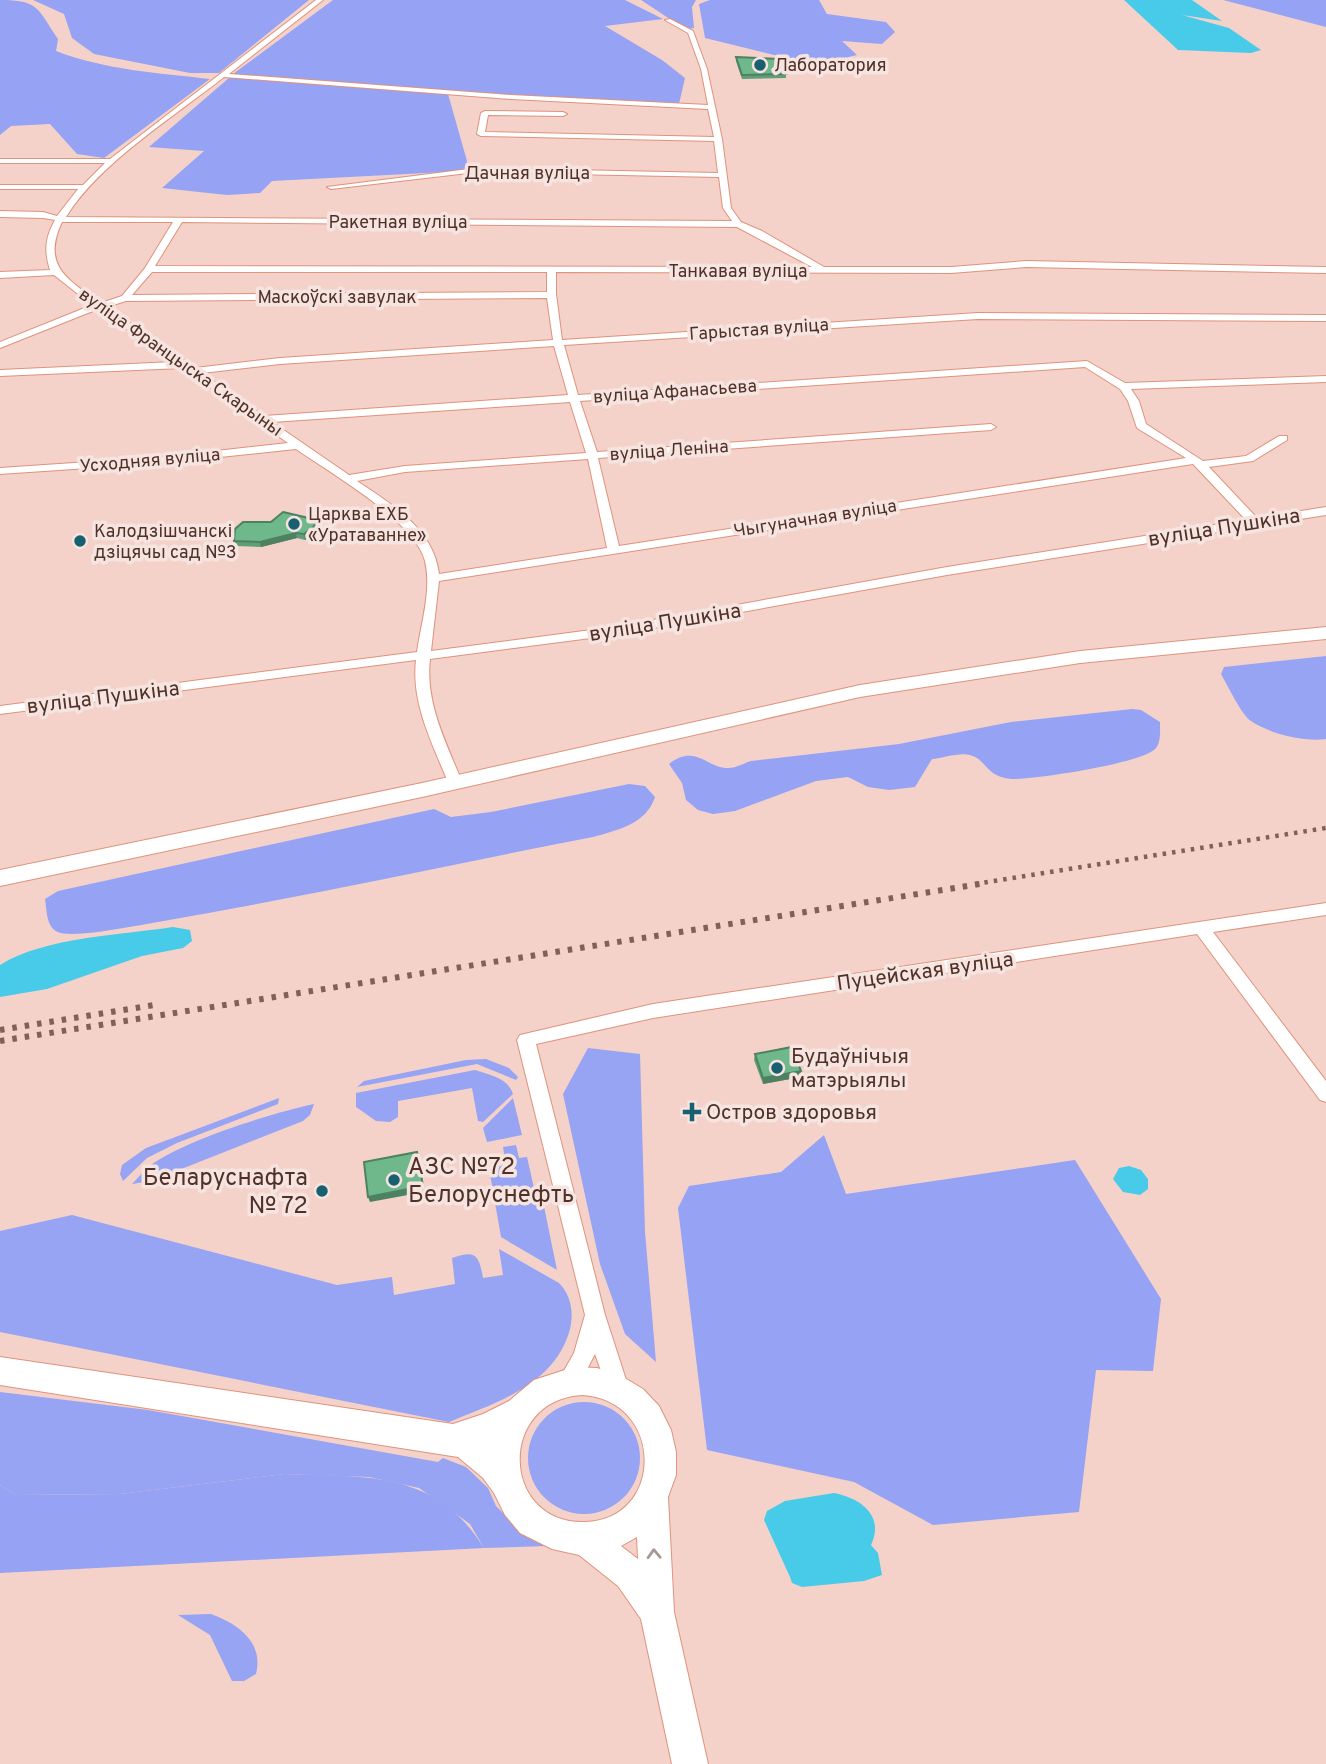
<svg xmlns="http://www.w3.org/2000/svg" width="1326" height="1764" font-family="Overpass,sans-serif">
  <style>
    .green { fill: #97a3f3 }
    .forest { fill: #96a2f4 }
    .water { fill: #48cbe9 }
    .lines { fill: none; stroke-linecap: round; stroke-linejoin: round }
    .street-casing { stroke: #df927c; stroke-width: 2 }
    .secondary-casing { stroke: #df927c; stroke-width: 2 }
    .street { fill: #fff; fill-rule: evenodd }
    .secondary { fill: #fff; fill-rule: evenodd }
    .rail-far1 { stroke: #816057; stroke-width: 4.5; stroke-dasharray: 3.5 6; stroke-linecap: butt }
    .rail { stroke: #816057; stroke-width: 6; stroke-dasharray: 4.5 8; stroke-linecap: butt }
    .wall { fill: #5f9e78 }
    .shaded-wall { fill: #4e8162 }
    .building { fill: #6fb88c; stroke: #4e8162; stroke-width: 2 }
    .oneway { stroke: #a89893 }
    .poi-dot { fill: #186070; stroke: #f5e4df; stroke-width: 2.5 }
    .labels { text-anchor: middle; stroke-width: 7; stroke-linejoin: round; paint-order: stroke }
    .far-poi-label { font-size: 18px; fill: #503027; stroke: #f5e4df; text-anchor: start }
    .far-street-label { font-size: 18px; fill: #503027; stroke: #f5e4df }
    .street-label { font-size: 21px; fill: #503027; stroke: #f5e4df }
    .poi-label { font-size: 21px; fill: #503027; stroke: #f5e4df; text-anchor: start }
    .near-poi-label { font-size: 24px; fill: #503027; stroke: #f5e4df; text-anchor: start }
  </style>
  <rect width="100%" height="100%" fill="#f4d2c9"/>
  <path class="green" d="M1326,656V739C1304,742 1270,734 1251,721C1241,714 1228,686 1221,674L1224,667Z
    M588,1048L640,1054L645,1232L656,1362L625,1334L600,1264L563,1094Z
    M486,1059L509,1068L518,1077L516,1080L477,1064L357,1087L364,1081L466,1060Z
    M475,1070C490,1075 508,1078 513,1094L483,1122L478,1121L472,1088L398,1101V1117L390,1122L376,1121L356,1107V1093Z
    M279,1098L278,1104L177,1143L147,1158L123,1181L120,1174L122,1165L146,1148Z
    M513,1098L522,1135L487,1142L483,1128Z
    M314,1104L310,1115L303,1121L151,1181L132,1184C138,1178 144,1170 151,1165C185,1140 272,1113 314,1104Z
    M516,1145L519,1158L527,1157L534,1188L540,1187L557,1270L501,1237L489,1168L506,1165L503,1147Z
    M72,1215L337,1285L392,1277L394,1295L455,1284L452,1258C475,1250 479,1254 483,1278L503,1275L499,1249L559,1283C571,1295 574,1312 570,1329C555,1385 497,1402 449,1422L0,1332V1231Z
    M0,1392L148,1410L438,1462L443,1458L466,1467L488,1488L496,1506L522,1532L547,1546L484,1548L470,1524L419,1488L369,1477L284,1474L120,1494L16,1495L0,1485Z
    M528 1458a56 56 0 1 1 112 0a56 56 0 1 1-112 0Z
    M211,1614C238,1624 264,1642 256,1674L244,1681H232L210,1635L178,1615Z"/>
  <path class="forest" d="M0,0C39,0 37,8 58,39L56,51C106,70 158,73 210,79L104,158L77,154L50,124L11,126L0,135Z
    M33,0H309L219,73H190L94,54L72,38L64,14Z
    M333,0H625L663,19L605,26L662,60L685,78L679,104L488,94L233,74Z
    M641,0H696L692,7L694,28L685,29Z
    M710,0H819L827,14L886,22L895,32L882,44L842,41L857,55L815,65L705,38L699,4Z
    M1223,0H1326V27Z
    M230,77L448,94L467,161L465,171L272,181L260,193L227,195L162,188L204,151L149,147Z
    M1132,709L1141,710L1160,722C1160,730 1161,742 1156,748C1145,763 1036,779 1015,779C986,779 987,759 970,755C959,752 943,758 932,759L915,787L889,790L868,787L848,777L816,781L735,811L713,814L698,810L686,800L682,783L669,764C696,743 707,769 729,768C736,768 744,763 751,761L899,744L1011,722Z
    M629,784L645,786L655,797C646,824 618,830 593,837C448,865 304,897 158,922C139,925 73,939 58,932C46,927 47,911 45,899L58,891L434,809L451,817L491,812Z
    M824,1135L846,1194L1075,1160L1161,1299L1153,1371L1096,1370L1079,1512L933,1525L854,1482L707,1450L678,1208L689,1186L781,1172Z
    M284,1474C366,1477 436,1470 484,1548L0,1573V1485L16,1495L120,1494Z"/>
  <path class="water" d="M1124,0H1192L1222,21L1182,15L1229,28L1261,50L1251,53L1178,50Z
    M173,927L190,930L192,941L183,948L142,956L47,989L0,997V965C44,937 122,935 173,927Z
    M1129,1166L1141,1170L1148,1179V1189L1140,1195L1123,1192L1113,1179L1119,1168Z
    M834,1493C860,1498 885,1515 871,1545L878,1553L882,1575L864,1581L802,1587L792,1583L790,1577L764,1520L767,1511L785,1501Z"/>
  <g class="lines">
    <defs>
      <path id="street" d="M316,0H323L229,74L511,95L708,105L701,69L688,33L665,20L670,19L693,31L707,69L722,139L731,208L741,222L762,231L824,267H951L1026,261L1326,267V273L1026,267L951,273L556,272V294L562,340L978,313L1326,315V321L978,319L564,345L578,395L1087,361L1125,383L1326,376V382L1131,389L1139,401L1146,424L1203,461L1246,456L1279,436H1287V440L1253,461L1209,467L1257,518L1326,507V515L947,575L614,635L430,659C425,703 446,742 462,782L455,787L448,782C432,743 411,703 416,660L0,714V706L417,652C421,623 432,590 425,561C415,521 330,473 296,449L162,463L0,474V468L162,457L288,443L182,368L0,376V370L174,362L98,309L0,348V342L92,305L54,275L0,278V272L50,270C44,251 45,238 55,220L43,218L0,217V211L43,212L57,216L78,189H0V185H83L105,163H0V159H110ZM224,77L511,99L708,109L714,137L485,132L488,115L563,116L567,114L563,112L485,111L481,113L477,134L481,136L714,141L718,173L477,168L327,187L331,189L477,172L719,177L723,208L732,221L66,217C99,163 175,116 224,77ZM62,222H173L145,268L122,296L101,303C68,280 41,266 62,222ZM182,222L737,227L812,267L155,266ZM152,272H547V292L132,295ZM547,298L553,340L280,358L195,368L107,307L126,301ZM554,346L568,395L264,416L202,373L280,364ZM1085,367L1120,389L1128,401L1137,428L1186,458L619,546L598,458L991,430L996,427L991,424L597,452L580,401ZM570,402L586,453L405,466L349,475L272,422ZM588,459L607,548L439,574C434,529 391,504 357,481L405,472ZM1193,464L1246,520L947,567L614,627L431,651L439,581Z
        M1326,903V915L1213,932L1326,1081V1102L1320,1100L1197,934L653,1018L536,1044L605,1315L629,1389L626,1396L618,1399L610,1396L595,1354L576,1390L568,1393L560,1390L557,1383L574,1353L585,1315L517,1040L520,1035L653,1004Z"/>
      <path id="secondary" d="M1326,627V639L1080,663L860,697L422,797L0,886V870L422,783L860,685L1080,651Z
        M0,1357L453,1424L483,1414L509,1401L534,1380L574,1367L597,1368L623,1377L643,1389L659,1406L671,1430L676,1452V1475L668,1497L674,1612L708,1764H672L641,1619L618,1586L579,1555L552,1549L520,1533L505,1515L494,1493L483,1478L458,1457L0,1385ZM582,1395C665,1400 665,1520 585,1522C500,1524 497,1400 582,1395ZM637,1537L638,1559L621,1546Z"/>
    </defs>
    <use href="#street" class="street-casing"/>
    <use href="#secondary" class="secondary-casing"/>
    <use href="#street" class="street"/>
    <use href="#secondary" class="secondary"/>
    <path class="rail-far1" d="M975,884L1326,828"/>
    <path class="rail" d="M0,1030L154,1005
      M0,1041L986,883"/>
  </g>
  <path class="wall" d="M736,57L786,74V78L742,79L736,61Z
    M317,520L319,529L305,540L297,538L261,547L236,546L234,541L271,522Z
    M755,1054L801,1071V1077L763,1084L754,1060Z"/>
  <path class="shaded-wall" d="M317,520L319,529L305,540L304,534Z
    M296,533L297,538L261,547L260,542Z
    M801,1071V1077L763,1084V1078Z
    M417,1152L424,1192L370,1202L368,1197Z"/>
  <path class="building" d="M736,57L780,59L786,74L742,75Z
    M283,512L317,520L315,523H318L304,534L296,533L260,542L234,541L235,529L243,522H271Z
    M792,1047L801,1071L763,1078L755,1054Z
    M417,1152L423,1186L368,1197L364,1162Z"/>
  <defs><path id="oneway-chevron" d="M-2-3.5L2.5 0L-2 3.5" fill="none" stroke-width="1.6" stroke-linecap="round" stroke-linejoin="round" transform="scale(1.75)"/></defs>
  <use class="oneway" href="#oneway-chevron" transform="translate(654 1554) rotate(-92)"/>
  <g class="poi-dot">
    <circle cx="760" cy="65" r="7"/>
    <circle cx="294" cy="524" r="7"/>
    <circle cx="80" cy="541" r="7"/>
    <circle cx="777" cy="1068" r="7"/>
    <path d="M688.5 1101.5h7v7h7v7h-7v7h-7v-7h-7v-7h7z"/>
    <circle cx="394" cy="1180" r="7"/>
    <circle cx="322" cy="1191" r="7"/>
  </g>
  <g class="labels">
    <g class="far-poi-label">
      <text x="774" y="71">Лаборатория</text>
      <text x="308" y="520">Царква ЕХБ<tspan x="308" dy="21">«Уратаванне»</tspan></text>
      <text x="94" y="537">Калодзішчанскі<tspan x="94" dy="21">дзіцячы сад №3</tspan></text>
    </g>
    <g class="far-street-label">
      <text x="527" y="179">Дачная вуліца</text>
      <text x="398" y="228">Ракетная вуліца</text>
      <text x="738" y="277">Танкавая вуліца</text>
      <text x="337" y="303">Маскоўскі завулак</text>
      <text transform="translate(759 329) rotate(-4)" y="6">Гарыстая вуліца</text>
      <text transform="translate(181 362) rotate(35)" y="6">вуліца Францыска Скарыны</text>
      <text transform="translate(675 391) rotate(-4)" y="6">вуліца Афанасьева</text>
      <text transform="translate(669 450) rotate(-4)" y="6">вуліца Леніна</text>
      <text transform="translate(150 460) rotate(-5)" y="6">Усходняя вуліца</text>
      <text transform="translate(815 518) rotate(-9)" y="6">Чыгуначная вуліца</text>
    </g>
    <g class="street-label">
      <text transform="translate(1224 527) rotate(-9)" y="7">вуліца Пушкіна</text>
      <text transform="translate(665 622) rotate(-9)" y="7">вуліца Пушкіна</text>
      <text transform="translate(103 697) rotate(-7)" y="7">вуліца Пушкіна</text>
      <text transform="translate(925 971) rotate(-8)" y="7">Пуцейская вуліца</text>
    </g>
    <g class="poi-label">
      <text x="791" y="1063">Будаўнічыя<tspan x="791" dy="24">матэрыялы</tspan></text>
      <text x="706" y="1119">Остров здоровья</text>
    </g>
    <g class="near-poi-label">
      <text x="408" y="1174">АЗС №72<tspan x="408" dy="28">Белоруснефть</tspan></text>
      <text x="308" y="1185" text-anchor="end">Беларуснафта<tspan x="308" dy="28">№ 72</tspan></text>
    </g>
  </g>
</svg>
